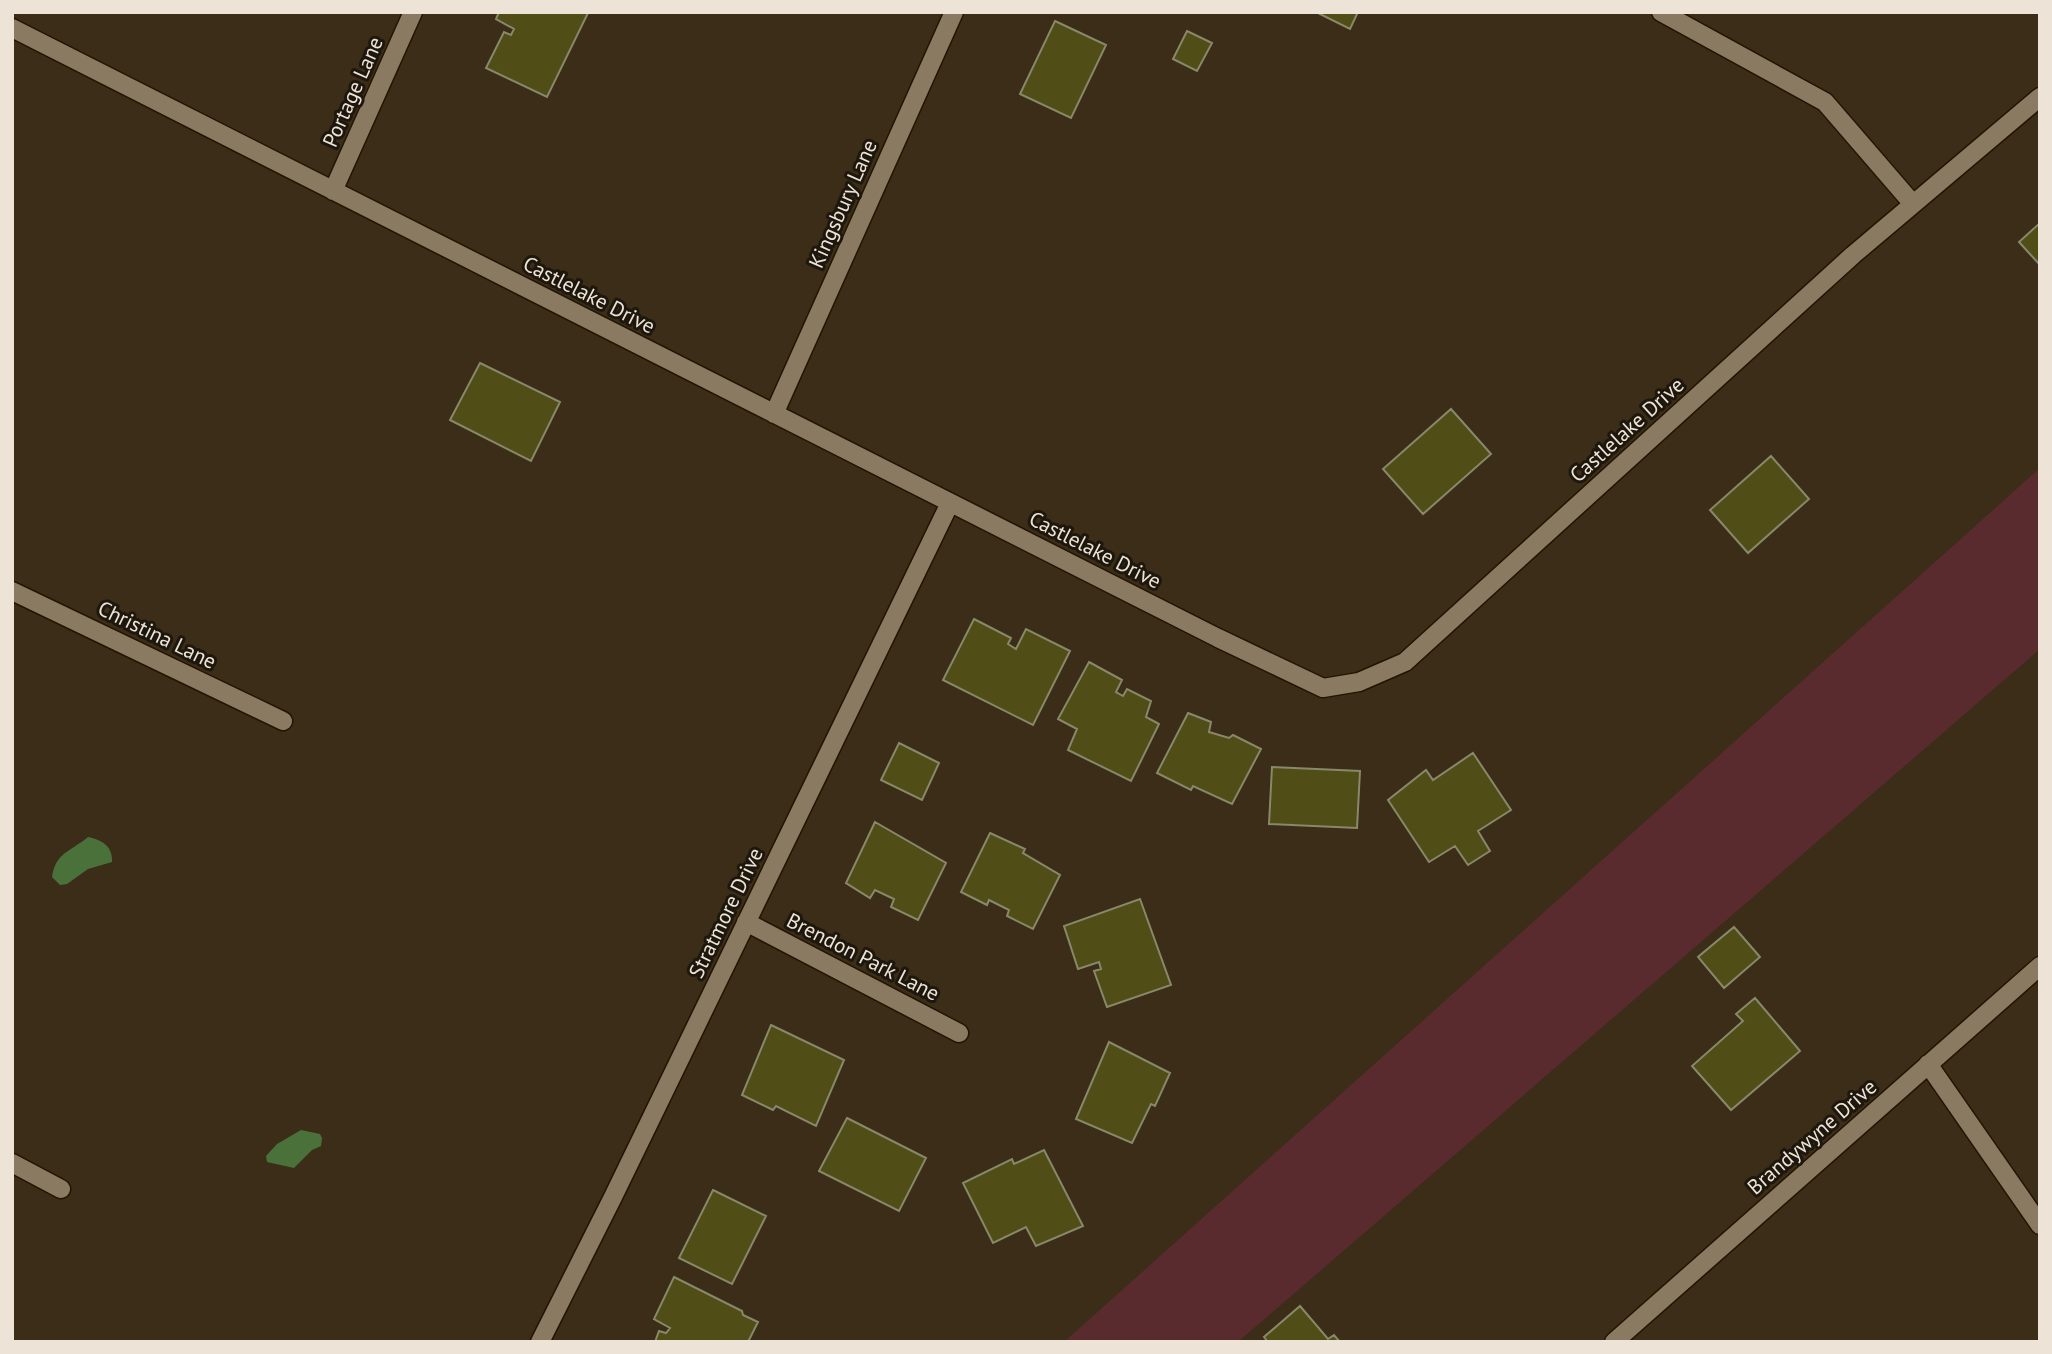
<svg xmlns="http://www.w3.org/2000/svg" width="2052" height="1354" font-family="'PT Sans',sans-serif">
  <style>
    .green { fill: #5a2b2e }
    .water { fill: #4b713a }
    .building { fill: #504d16; stroke: #88886b; stroke-width: 2 }
    .lines { fill: none; stroke-linecap: round; stroke-linejoin: round }
    .street-casing { stroke: #221501; stroke-width: 21 }
    .street { stroke: #8b7a62; stroke-width: 18 }
    .labels { text-anchor: middle; stroke-width: 6; stroke-linejoin: round; paint-order: stroke }
    .street-label { font-size: 21px; fill: #ede3d6; stroke: #1d170d }
  </style>
  <rect width="100%" height="100%" fill="#3b2d17"/>
  <path class="green" d="M2040,468V649L1238,1342H1064Z"/>
  <path class="water" d="M88,837C102,840 113,846 112,862L88,869L67,884L60,885L52,877C56,852 70,852 88,837Z
    M301,1130L320,1134L322,1138L321,1146L312,1150L294,1168L267,1162L266,1156L277,1144Z"/>
  <path class="building" d="M499,12L588,13L547,97L486,68L504,32L511,35L514,29L496,19Z
    M1316,12H1358L1350,29Z
    M1055,21L1106,45L1071,118L1020,94Z
    M1187,31L1212,43L1197,71L1173,59Z
    M2040,223V265L2019,242Z
    M480,363L560,402L531,461L450,420Z
    M1451,409L1491,454L1423,514L1383,469Z
    M1771,456L1809,499L1748,553L1710,510Z
    M974,619L1011,638L1008,644L1016,649L1026,629L1070,651L1033,725L943,680Z
    M1089,662L1122,680L1116,692L1123,696L1127,689L1151,701L1146,717L1159,724L1131,781L1068,750L1077,729L1058,719Z
    M1188,713L1211,722L1209,732L1229,738L1233,735L1261,749L1232,804L1193,786L1191,790L1157,773Z
    M899,743L939,763L922,800L881,780Z
    M1473,753L1511,810L1478,831L1490,851L1468,865L1455,846L1429,862L1388,800L1426,770L1433,780Z
    M1272,767L1360,771L1357,828L1269,824Z
    M875,822L946,863L918,920L891,907L894,899L875,890L870,898L846,883Z
    M990,833L1025,849L1023,853L1060,875L1033,929L1007,916L1009,910L989,900L987,905L961,892Z
    M1140,899L1171,985L1107,1007L1094,971L1101,969L1099,962L1078,969L1064,926Z
    M1734,927L1760,957L1724,988L1698,957Z
    M1755,998L1800,1051L1731,1110L1692,1066L1743,1021L1736,1014Z
    M771,1025L844,1060L816,1126L776,1106L773,1110L742,1095Z
    M1109,1042L1170,1073L1155,1106L1151,1104L1132,1143L1076,1119Z
    M847,1118L926,1158L899,1211L819,1171Z
    M1044,1150L1083,1226L1036,1246L1026,1227L993,1243L963,1183L1012,1159L1014,1164Z
    M713,1190L766,1216L732,1284L679,1258Z
    M674,1277L742,1311L743,1315L758,1322L748,1342H655L659,1331L666,1333L670,1328L654,1319Z
    M1300,1306L1328,1339L1334,1335L1340,1342H1268L1264,1337Z"/>
  <g class="lines">
    <defs>
      <path id="street" d="M1661,12L1825,102L1913,204
        M12,28L1218,638L1323,688L1359,682L1405,662L1853,255L2040,97
        M333,191L413,12
        M774,414L954,12
        M12,591L283,721
        M746,922L959,1033
        M1928,1064L2040,1225
        M12,1163L61,1189
        M540,1342L613,1197L950,503
        M1614,1342L2040,966"/>
    </defs>
    <use href="#street" class="street-casing"/>
    <use href="#street" class="street"/>
  </g>
  <g class="labels">
    <g class="street-label">
      <text transform="translate(353 92) rotate(-66)" y="7">Portage Lane</text>
      <text transform="translate(843 204) rotate(-66)" y="7">Kingsbury Lane</text>
      <text transform="translate(589 295) rotate(27)" y="7">Castlelake Drive</text>
      <text transform="translate(1627 430) rotate(-42)" y="7">Castlelake Drive</text>
      <text transform="translate(1095 550) rotate(27)" y="7">Castlelake Drive</text>
      <text transform="translate(157 635) rotate(26)" y="7">Christina Lane</text>
      <text transform="translate(726 913) rotate(-64)" y="7">Stratmore Drive</text>
      <text transform="translate(863 957) rotate(27)" y="7">Brendon Park Lane</text>
      <text transform="translate(1812 1137) rotate(-41)" y="7">Brandywyne Drive</text>
    </g>
  </g>
  <rect width="2052" height="1354" fill="none" stroke="#ede3d6" stroke-width="28"/>
</svg>
